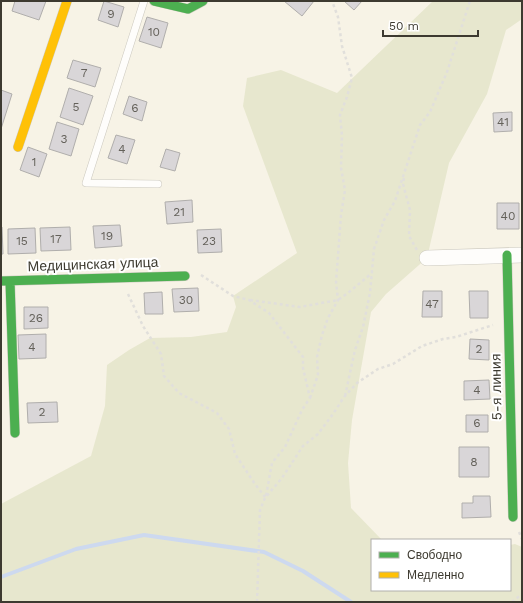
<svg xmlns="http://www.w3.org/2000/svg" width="523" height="603" font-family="'Work Sans',sans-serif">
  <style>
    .green { fill: #e7e7ce }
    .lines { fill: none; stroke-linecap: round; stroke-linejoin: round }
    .stream { stroke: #cdd9ef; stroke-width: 4 }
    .building { fill: #d9d6d8; stroke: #b0aeac }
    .lane-casing { stroke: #ccc9bf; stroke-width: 8 }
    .street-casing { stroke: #ccc9bf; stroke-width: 16 }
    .fast-casing { stroke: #ccc9bf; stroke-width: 10 }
    .slow-casing { stroke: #ccc9bf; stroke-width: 10 }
    .path { stroke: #e1dfdb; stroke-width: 2.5; stroke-dasharray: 3 3; stroke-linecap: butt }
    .lane { stroke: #fefdfb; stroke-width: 7 }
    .street { stroke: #fefdfb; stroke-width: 15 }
    .fast { stroke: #4caf50; stroke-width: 9 }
    .slow { stroke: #ffc107; stroke-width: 9 }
    .labels { text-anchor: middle; stroke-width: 4; stroke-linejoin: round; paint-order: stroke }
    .number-label { font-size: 12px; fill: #64615a }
    .street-label { font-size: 14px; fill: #3d3a30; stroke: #fff }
  </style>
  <rect width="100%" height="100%" fill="#f7f3e6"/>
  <path class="green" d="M433,1H522V19L506,30L487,94L449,163L427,258L386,294L371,312L352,420L348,463L351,508L382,540H372V590H510V545L515,544L522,547V602H1V504L91,456L105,406L107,365L129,350L150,338L191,337L227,332L236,307L233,296L297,253L243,106L247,78L281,70L337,93Z"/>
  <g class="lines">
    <path class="stream" d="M1,577L76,549L144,535L264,552L303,571L351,602"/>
  </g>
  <path class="building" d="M15,1H46L39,20L12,11Z
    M104,1L124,7L118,27L98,20Z
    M284,1H314L302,16Z
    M344,1H362L354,10Z
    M147,17L168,23L161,48L139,41Z
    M73,60L101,68L95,87L67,78Z
    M69,88L93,96L83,125L60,117Z
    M1,90L12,94L1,129Z
    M129,96L147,102L142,121L123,114Z
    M512,112V131L494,132L493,113Z
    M57,122L79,129L71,156L49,149Z
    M116,135L135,140L127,164L108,158Z
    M28,147L47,154L39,177L20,170Z
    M166,149L180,153L175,171L160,167Z
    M192,200L193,222L167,224L165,202Z
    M497,203H519V229H497Z
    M120,225L122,246L95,248L93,226Z
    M1,227H2L3,254H1Z
    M70,227L71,250L41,251L40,228Z
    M35,228L36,253L8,254V229Z
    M221,229L222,252L198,253L197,230Z
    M198,288L199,311L174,312L172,289Z
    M423,291H442V317H422Z
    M469,291H488V318H470Z
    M162,292L163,314H145L144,293Z
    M24,307H48V328L24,329Z
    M46,334V358L19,359L18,335Z
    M470,339L489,340V360L469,359Z
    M489,380L490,399L464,400V381Z
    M57,402L58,422L28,423L27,403Z
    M466,415H488V432H466Z
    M459,447H489V477H459Z
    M473,496H490L491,517L462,518V503H473Z"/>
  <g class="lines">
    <defs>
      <path id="lane" d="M144,1L86,183L158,184"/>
      <path id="street" d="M427,258L522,255"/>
      <path id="fast" d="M154,1L188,9L203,1
        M507,255L513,517
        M1,281L185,276
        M10,281L15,433"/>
      <path id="slow" d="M18,147L67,1"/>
    </defs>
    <use href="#lane" class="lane-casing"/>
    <use href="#street" class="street-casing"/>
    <use href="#fast" class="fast-casing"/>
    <use href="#slow" class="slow-casing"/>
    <path class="path" d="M404,178L403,184L410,210L409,236L417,250
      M201,275L233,296L249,300L269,313L303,357V368L310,398L302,410L285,447L272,463L266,496
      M128,294L143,326L161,354L164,376L179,393L217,413L229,429L235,454L255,484L265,497
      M250,300L300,307L338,300L348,293L372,273
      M345,396L355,350L363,327L370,293L374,249L384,220L395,201L420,125L430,112L447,72L470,1
      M310,398L318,375L317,357L322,335L328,318L338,300L336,282L341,215L345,190L341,168L342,136L340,115L347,97L352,78L342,46L338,17L332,1
      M519,532L522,539
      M257,602L260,510L265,498L282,478L303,446L318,434L333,414L344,397L357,383L378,369L393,364L422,346L443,339L456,337L493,325
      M512,602L522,594"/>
    <use href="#lane" class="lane"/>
    <use href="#street" class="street"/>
    <use href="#fast" class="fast"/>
    <use href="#slow" class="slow"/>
  </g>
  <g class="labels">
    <g class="number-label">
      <text x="111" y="18">9</text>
      <text x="154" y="36">10</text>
      <text x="84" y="77">7</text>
      <text x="76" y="111">5</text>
      <text x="135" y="112">6</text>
      <text x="503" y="126">41</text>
      <text x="64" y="143">3</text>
      <text x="122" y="153">4</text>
      <text x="34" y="166">1</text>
      <text x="179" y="216">21</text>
      <text x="508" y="220">40</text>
      <text x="107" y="240">19</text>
      <text x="56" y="243">17</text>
      <text x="22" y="245">15</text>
      <text x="209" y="245">23</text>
      <text x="186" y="304">30</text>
      <text x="432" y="308">47</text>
      <text x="36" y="322">26</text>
      <text x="32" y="351">4</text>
      <text x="479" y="353">2</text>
      <text x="477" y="394">4</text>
      <text x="42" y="416">2</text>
      <text x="477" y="427">6</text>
      <text x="474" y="466">8</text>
    </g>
    <g class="street-label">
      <text transform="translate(93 264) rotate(-2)" y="5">Медицинская улица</text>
      <text transform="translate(496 387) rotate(-91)" y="5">5-я линия</text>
    </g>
  </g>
  <rect width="523" height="603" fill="none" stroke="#3d3a30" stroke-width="4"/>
  <rect x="371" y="539" width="140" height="52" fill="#ffffff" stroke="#b1b0ac"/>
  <rect x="379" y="552" width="20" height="6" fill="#4caf50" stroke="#b1b0ac"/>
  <text x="407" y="559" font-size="12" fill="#3d3a30">Свободно</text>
  <rect x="379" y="572" width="20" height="6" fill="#ffc107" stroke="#b1b0ac"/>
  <text x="407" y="579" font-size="12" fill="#3d3a30">Медленно</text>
  <path d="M383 30v6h95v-6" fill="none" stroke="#3d3a30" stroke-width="2"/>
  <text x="389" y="30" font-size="12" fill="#3d3a30" stroke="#ffffff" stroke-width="3" paint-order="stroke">50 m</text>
</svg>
